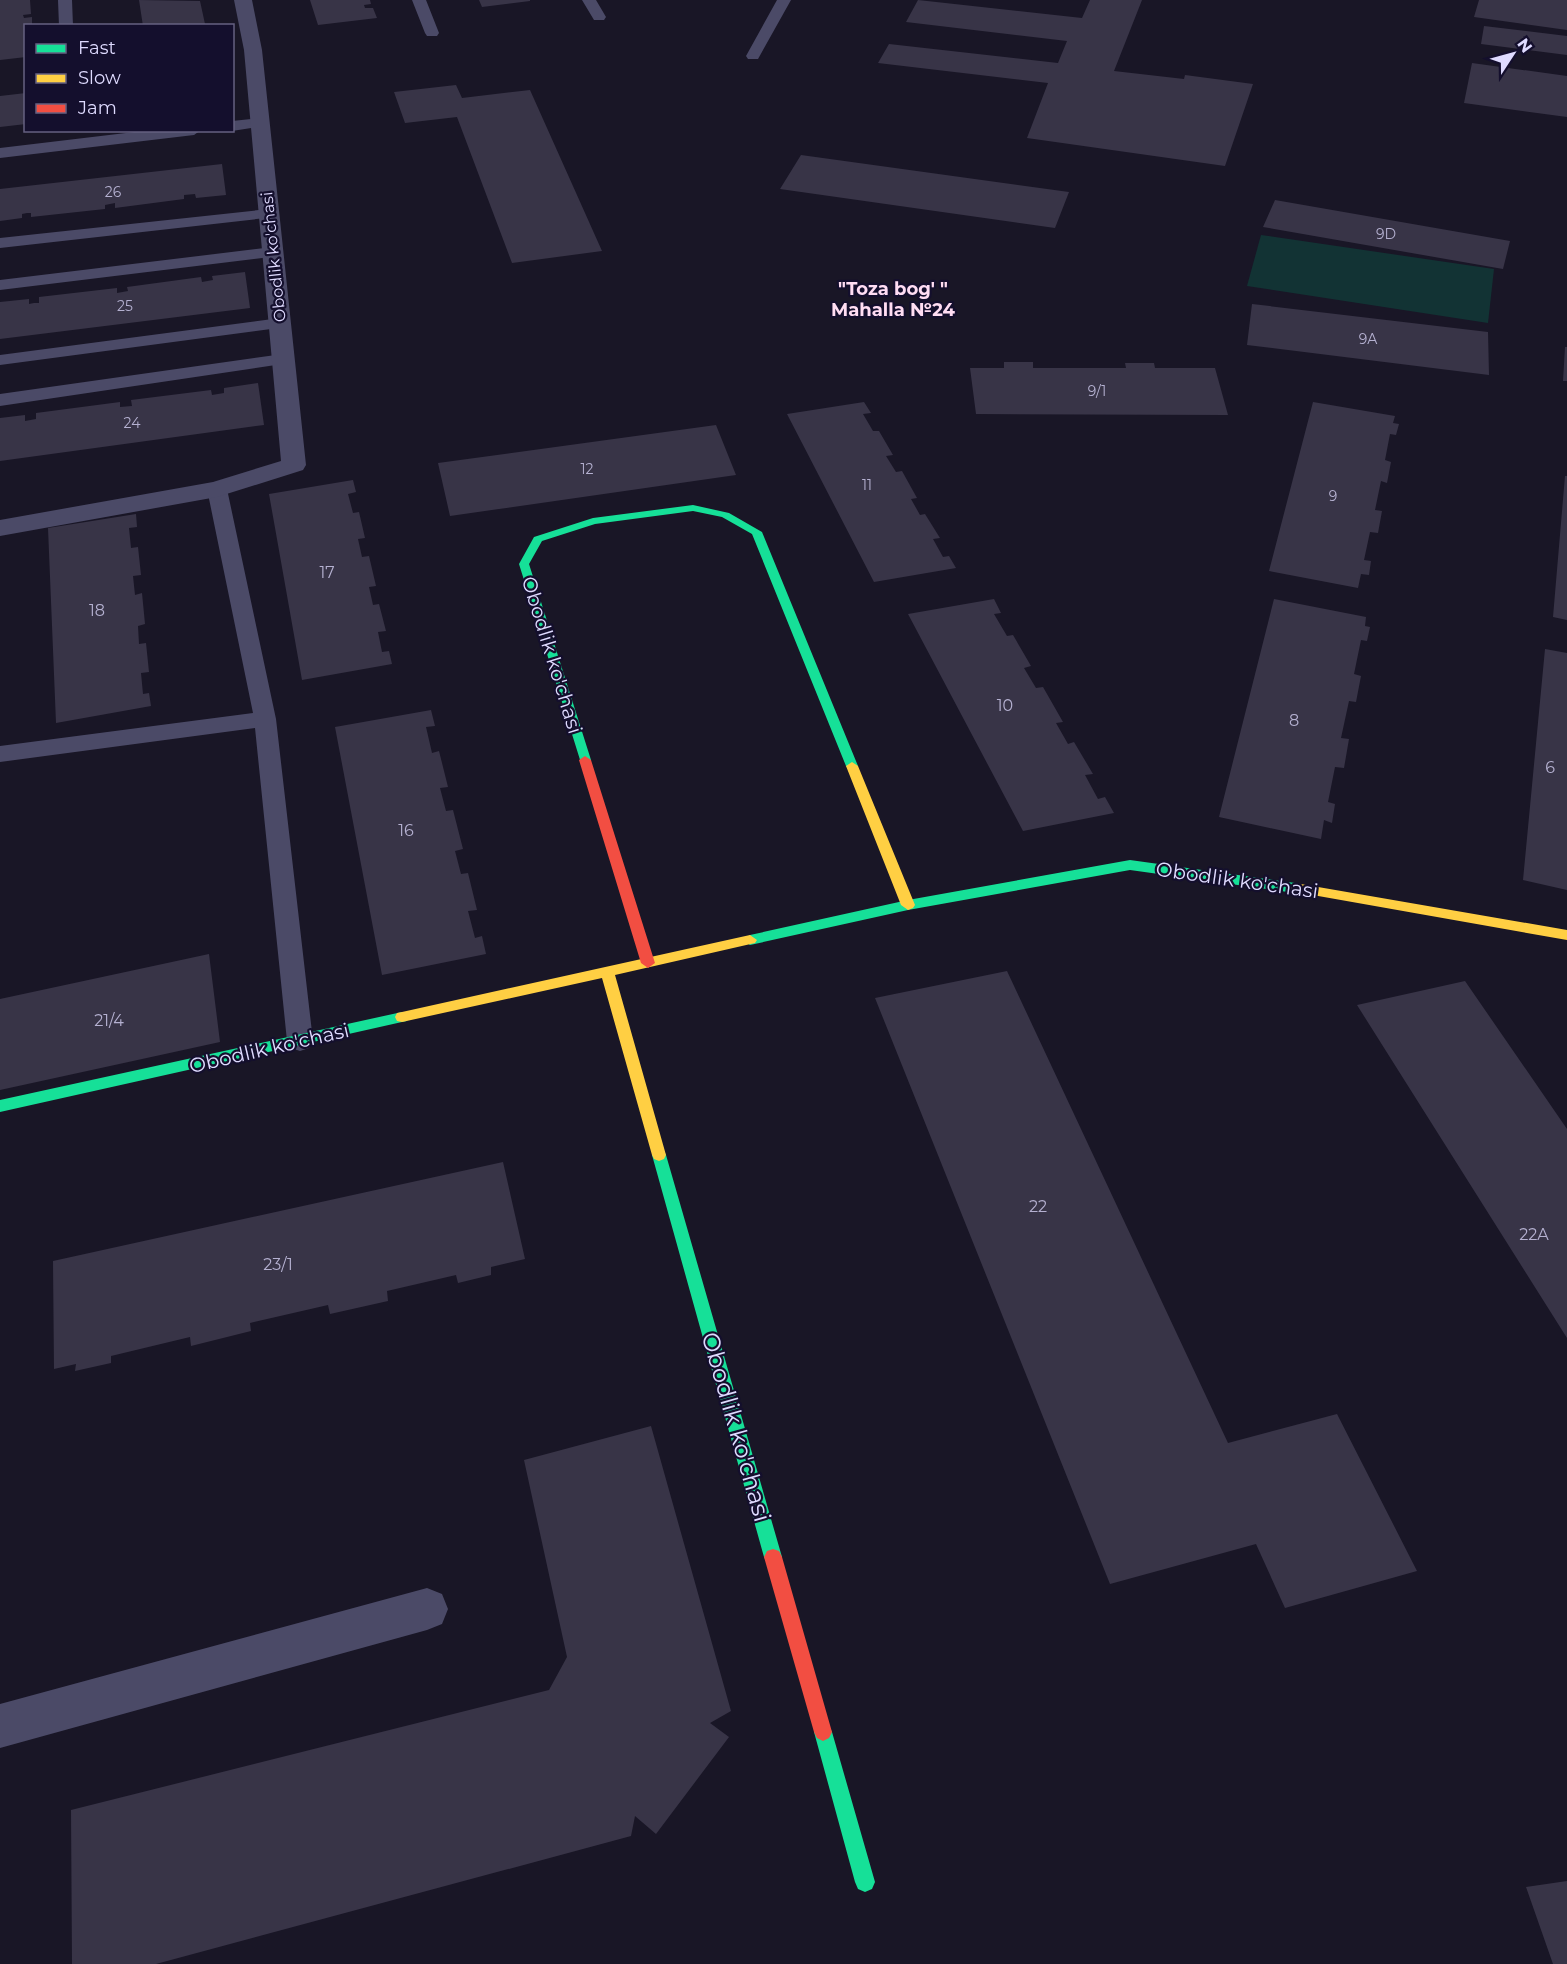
<svg xmlns="http://www.w3.org/2000/svg" width="1567" height="1964" font-family="Montserrat,sans-serif">
  <style>
    .green { fill: #123334 }
    .building { fill: #383447 }
    .lines { fill: none; stroke-linecap: round; stroke-linejoin: round }
    .lane { fill: #4b4a67; fill-rule: evenodd }
    .street { fill: #4b4a67; fill-rule: evenodd }
    .fast { fill: #16e098; fill-rule: evenodd }
    .slow { fill: #ffcf43; fill-rule: evenodd }
    .jam { fill: #f24e42; fill-rule: evenodd }
    .labels { text-anchor: middle; stroke-width: 4.5; stroke-linejoin: round; paint-order: stroke }
    .far-number-label { font-size: 14px; fill: #b5b1d1 }
    .far-street-label { font-size: 16px; fill: #dfdbff; stroke: #140f2d }
    .number-label { font-size: 16px; fill: #b5b1d1 }
    .far-neighbourhood-label { font-size: 18px; font-weight: bold; fill: #ffddf3; stroke: #140f2d }
    .street-label { font-size: 20px; fill: #dfdbff; stroke: #140f2d }
    .near-street-label { font-size: 24px; fill: #dfdbff; stroke: #140f2d }
  </style>
  <rect width="100%" height="100%" fill="#191626"/>
  <path class="green" d="M1261,235L1494,269L1488,323L1247,286Z"/>
  <path class="building" d="M0,0H30L31,14L23,15L24,18L32,17V26H26V57L0,60Z
    M139,0L200,1L205,24L143,26Z
    M310,0H370L371,4L364,5L365,8H373L377,18L318,25Z
    M479,0H530V1L482,7Z
    M918,0L1082,18L1090,0H1142L1114,71L1184,79L1185,75L1253,84L1225,166L1027,138L1048,83L878,63L889,44L1058,63L1067,41L906,22Z
    M1479,0H1567V30L1474,17Z
    M1484,26L1567,36V55L1481,44Z
    M1472,63L1567,76V117L1464,103Z
    M456,85L462,98L530,90L602,251L512,263L457,117L405,123L394,92Z
    M26,93V124L0,127V96Z
    M801,155L1069,192L1055,228L780,189Z
    M222,164L226,195L196,198L195,194L184,195V199L115,208V203L105,205V209L31,217V213H27L22,214V218L0,221V189Z
    M1275,200L1510,241L1503,269L1263,227Z
    M245,272L250,308L0,339V302L29,299V304L34,303H39V297L117,288V293L128,291L127,287L201,277L202,282L213,280L212,276Z
    M1252,304L1488,332L1489,375L1247,345Z
    M1565,347H1567V381H1563Z
    M1004,362H1033V368H1126L1125,363H1154L1155,368H1215L1228,415L976,414L970,368H1004Z
    M258,383L264,425L0,461V418L25,415V421L36,419V413L120,402V407L132,406L131,400L211,390L212,395L224,393V388Z
    M864,402L871,413L863,414L873,431H879L893,455L886,456L896,472L902,471L917,498L911,499L920,515L925,514L940,538L933,539L943,557L949,556L956,568L874,582L787,414Z
    M1313,402L1395,416L1393,423L1399,424L1396,435L1390,434L1385,460L1391,462L1387,483L1381,481L1375,510L1382,511L1378,533L1370,532L1364,560L1371,561L1369,575L1361,574L1358,588L1269,571Z
    M716,425L736,475L450,516L438,463Z
    M1565,476H1567V620L1553,617Z
    M353,480L356,492L348,494L353,513L359,512L365,538L358,539L362,557L369,556L376,586L369,587L373,605L379,604L386,631L378,632L382,652L389,651L392,664L302,680L269,494Z
    M136,514L137,527L129,528L131,548L138,547L141,575L133,576L135,595L142,593L145,624L138,626L139,644L146,643L149,672L141,673L143,694L149,693L151,706L56,723L48,528Z
    M994,599L1001,613L994,614L1007,636L1013,635L1031,666L1024,668L1036,688L1043,687L1063,722L1056,723L1068,744L1074,742L1093,774L1085,775L1098,799L1105,797L1114,813L1023,831L908,614Z
    M1274,599L1366,617L1365,626L1370,627L1367,641L1361,640L1354,674L1361,676L1356,702L1349,701L1341,738L1349,739L1344,768L1335,767L1328,802L1335,804L1332,823L1324,820L1321,839L1219,817Z
    M1545,649L1567,653V890L1523,880Z
    M431,710L435,726L426,727L432,753L439,751L448,787L440,788L446,811L453,810L463,849L455,851L461,874L468,873L477,910L468,911L475,938L482,936L486,954L382,975L335,727Z
    M209,954L220,1042L0,1090V999Z
    M1007,971L1228,1443L1337,1414L1417,1571L1285,1608L1256,1544L1110,1584L875,998Z
    M1465,981L1567,1129V1338L1357,1005Z
    M503,1162L525,1259L491,1267V1275L458,1283L456,1275L387,1291L388,1301L330,1314L328,1305L250,1323L251,1331L191,1346L190,1337L111,1356V1363L75,1371L76,1364L54,1369L53,1261Z
    M651,1426L731,1711L710,1723L729,1737L656,1834L635,1816L631,1836L156,1964H72L71,1810L549,1690L567,1657L524,1460Z
    M1567,1881V1964H1553L1526,1887Z"/>
  <g class="lines">
    <path class="lane" d="M58,0H72L73,26H59Z
      M412,0H426L439,33L437,36H427L425,33Z
      M582,0H596L606,17L604,20H594Z
      M777,0H791L758,59H748L746,56Z
      M260,118L268,123L265,126L232,131V121Z
      M151,130H201L194,135L0,158V148Z
      M269,209L277,214L275,217L0,248V238Z
      M273,247L279,248L281,252L279,256L0,290V280Z
      M280,318L286,319L289,323L286,327L0,365V355Z
      M283,354L289,355L292,359L289,363L0,406V394Z
      M217,483L224,485L227,489L276,719L313,1041L309,1048L300,1051L291,1048L287,1041L255,728L0,762V746L253,713L207,489L210,485Z"/>
    <path class="street" d="M234,0H252L262,50L306,465L303,470L217,497L0,536V520L213,482L281,461L244,50Z
      M427,1588L442,1594L448,1609L442,1624L427,1630L0,1748V1704Z"/>
    <path class="fast" d="M693,505L729,513L762,532L858,766L856,769H848L846,766L752,534L722,517L693,511L595,524L542,541L529,564L591,760L585,764L581,763L519,564L534,537L593,518Z
      M1130,860L1295,883L1301,888L1295,893L1130,870L908,910L750,945L743,940L750,935L908,900Z
      M402,1012L407,1013L409,1017L407,1021L402,1022L0,1112V1100Z
      M659,1149L664,1151L666,1155L782,1557L779,1563L773,1565L767,1563L764,1557L652,1155L654,1151Z
      M823,1723L829,1726L832,1732L875,1882L872,1889L865,1892L858,1889L855,1882L814,1732L817,1726Z"/>
    <path class="slow" d="M852,762L858,766L915,905L913,908L908,910L901,905L846,766Z
      M1295,883L1567,930V940L1290,891L1289,888L1290,885Z
      M750,935L757,940L755,943L615,975L666,1155L664,1159L659,1161L654,1159L652,1155L602,978L402,1022L397,1021L395,1017L397,1013L402,1012Z"/>
    <path class="jam" d="M585,756L591,760L655,963L648,968L641,963L579,760Z
      M773,1549L779,1551L782,1557L832,1732L829,1738L823,1741L817,1738L814,1732L764,1557L767,1551Z"/>
  </g>
  <g class="labels">
    <g class="far-number-label">
      <text x="113" y="197">26</text>
      <text x="1386" y="239">9D</text>
      <text x="125" y="311">25</text>
      <text x="1368" y="344">9A</text>
      <text x="1097" y="396">9/1</text>
      <text x="132" y="428">24</text>
      <text x="587" y="474">12</text>
      <text x="867" y="490">11</text>
      <text x="1333" y="501">9</text>
    </g>
    <g class="far-street-label">
      <text transform="translate(273 257) rotate(-96)" y="6">Obodlik ko'chasi</text>
    </g>
    <g class="number-label">
      <text x="327" y="578">17</text>
      <text x="97" y="616">18</text>
      <text x="1005" y="711">10</text>
      <text x="1294" y="726">8</text>
      <text x="1550" y="773">6</text>
      <text x="406" y="836">16</text>
      <text x="109" y="1026">21/4</text>
      <text x="1038" y="1212">22</text>
      <text x="1534" y="1240">22A</text>
      <text x="278" y="1270">23/1</text>
    </g>
    <g class="far-neighbourhood-label">
      <text x="893" y="295">"Toza bog' "<tspan x="893" dy="21">Mahalla №24</tspan></text>
    </g>
    <g class="street-label">
      <text transform="translate(552 655) rotate(73)" y="7">Obodlik ko'chasi</text>
      <text transform="translate(1237 880) rotate(8)" y="7">Obodlik ko'chasi</text>
      <text transform="translate(269 1048) rotate(-13)" y="7">Obodlik ko'chasi</text>
    </g>
    <g class="near-street-label">
      <text transform="translate(736 1427) rotate(74)" y="8">Obodlik ko'chasi</text>
    </g>
  </g>
  <rect x="24" y="24" width="210" height="108" fill="#140f2d" stroke="#656181" stroke-width="1.5"/>
  <rect x="36" y="44" width="30" height="9" fill="#16e098" stroke="#656181" stroke-width="1.5"/>
  <text x="78" y="54" font-size="18" fill="#dfdbff">Fast</text>
  <rect x="36" y="74" width="30" height="9" fill="#ffcf43" stroke="#656181" stroke-width="1.5"/>
  <text x="78" y="84" font-size="18" fill="#dfdbff">Slow</text>
  <rect x="36" y="104" width="30" height="9" fill="#f24e42" stroke="#656181" stroke-width="1.5"/>
  <text x="78" y="114" font-size="18" fill="#dfdbff">Jam</text>
  <g transform="translate(1513 54) rotate(54)" stroke="#140f2d" stroke-width="4.5" paint-order="stroke">
  <path d="M0-4.5L10 22L0 15L-10 22Z" fill="#dfdbff"/>
  <text y="-9" font-size="16" font-weight="bold" text-anchor="middle" fill="#dfdbff">N</text>
  </g>
</svg>
